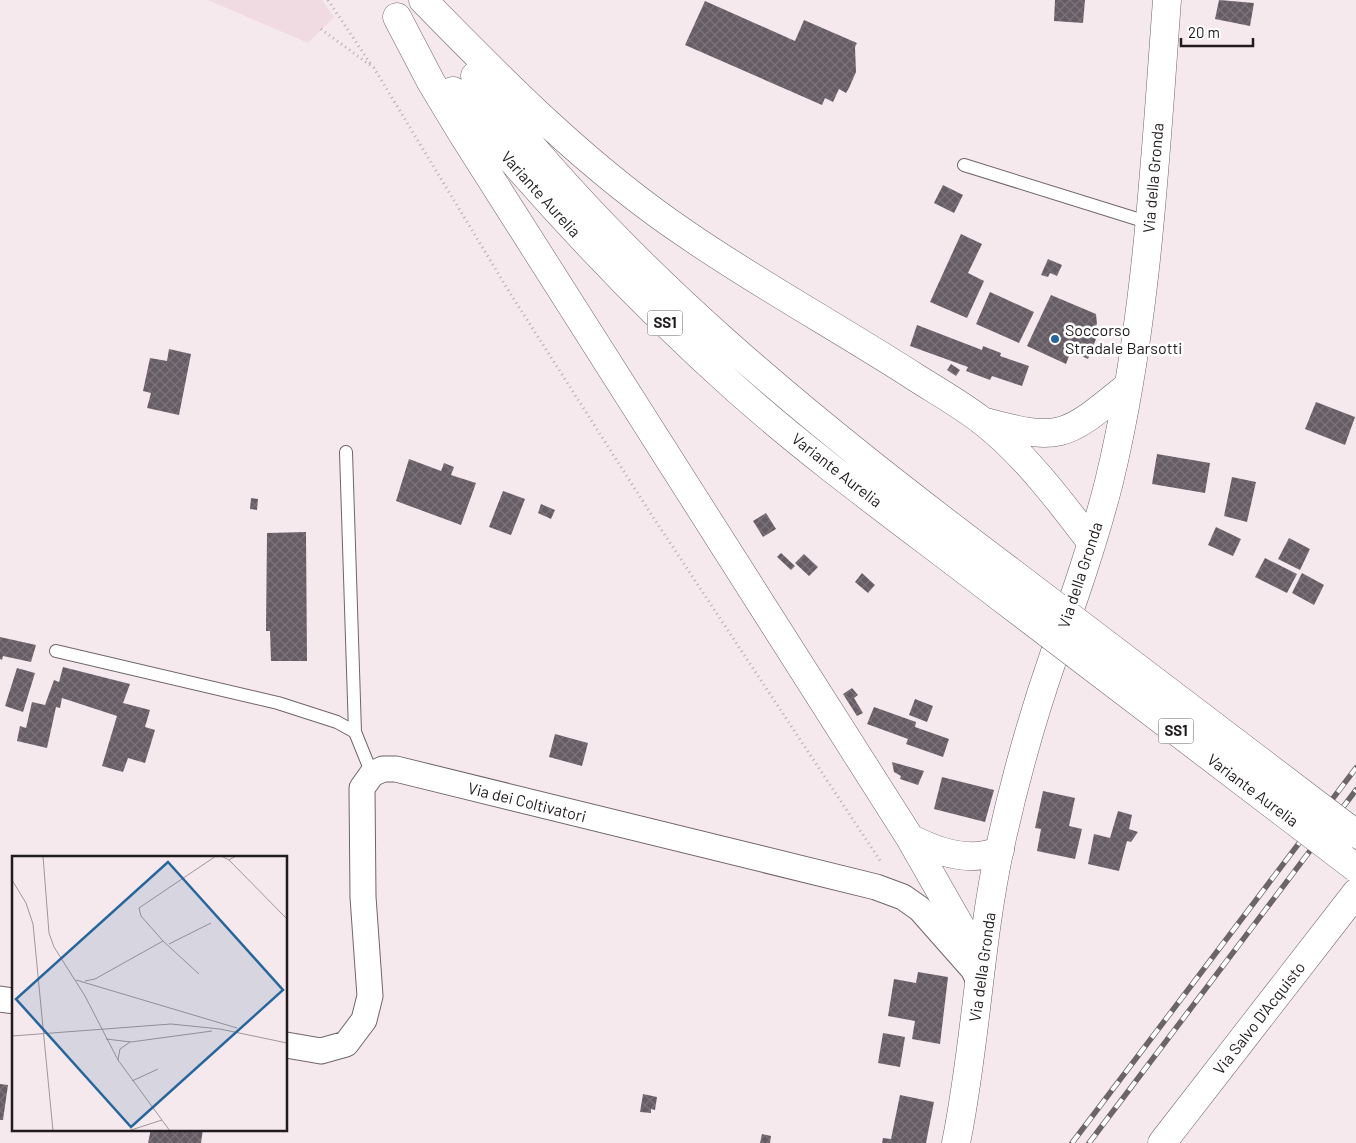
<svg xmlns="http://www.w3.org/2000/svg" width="1356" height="1143" font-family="Barlow,sans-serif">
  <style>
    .built { fill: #f0dbe2 }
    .building { fill: url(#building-cross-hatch) }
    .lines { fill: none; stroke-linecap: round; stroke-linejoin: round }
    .service-casing { stroke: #706568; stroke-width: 14 }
    .minor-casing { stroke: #706568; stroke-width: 27 }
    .tertiary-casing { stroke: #706568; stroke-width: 29 }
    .trunk-casing { stroke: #706568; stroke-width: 29 }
    .path { stroke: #b6abae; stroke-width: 3; stroke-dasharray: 1 4; stroke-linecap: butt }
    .service { stroke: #fff; stroke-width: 12 }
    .minor { stroke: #fff; stroke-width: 25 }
    .tertiary { stroke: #fff; stroke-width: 28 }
    .trunk { stroke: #fff; stroke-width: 28 }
    .rail-casing { stroke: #6c6567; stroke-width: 5.5 }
    .rail { stroke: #fff; stroke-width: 4; stroke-dasharray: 11; stroke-linecap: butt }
    .trunk-bridge-casing { stroke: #706568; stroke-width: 29; stroke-linecap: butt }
    .trunk-bridge { stroke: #fff; stroke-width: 28 }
    .poi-dot { fill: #27669c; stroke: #fff; stroke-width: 2 }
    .labels { text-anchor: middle; stroke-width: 5; stroke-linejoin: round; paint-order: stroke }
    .shield { fill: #fff; stroke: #635f61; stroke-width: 1 }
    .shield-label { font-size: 15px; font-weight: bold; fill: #201b1d }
    .street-label { font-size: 16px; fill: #201b1d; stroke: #fff }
    .poi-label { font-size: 16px; fill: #201b1d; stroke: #fff; text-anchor: start }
    .inset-road { fill: none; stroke: #a0979a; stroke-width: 1 }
    .view { fill: #27669c; fill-opacity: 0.15; stroke: #27669c; stroke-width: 2.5 }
    .inset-edge { fill: none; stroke: #201b1d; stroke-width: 2.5 }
  </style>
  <defs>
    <pattern id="building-cross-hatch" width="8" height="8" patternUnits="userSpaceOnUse" patternTransform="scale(1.25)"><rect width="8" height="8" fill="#665d64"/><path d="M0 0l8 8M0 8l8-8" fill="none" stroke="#7c747a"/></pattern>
  </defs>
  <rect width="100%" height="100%" fill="#f6e9ed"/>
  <path class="built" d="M208,0H322L334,17L308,43Z"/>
  <path class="building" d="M1055,0H1085L1083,23L1054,21Z
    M1219,0L1254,3L1250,26L1215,19Z
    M705,1L795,41L804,20L857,43L855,47L856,72L849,88L846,93L839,89L833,102L825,98L822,105L685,45Z
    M943,185L963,195L954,213L934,203Z
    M961,234L982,244L968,273L984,281L967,318L930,302Z
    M1048,259L1062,265L1057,276L1050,273L1048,277L1041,275Z
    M990,292L1034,312L1019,343L976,324Z
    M1051,295L1096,314L1097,324L1090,336L1096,339L1088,359L1071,351L1066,364L1027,346Z
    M917,325L982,350L983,346L1001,353L1000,356L1029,366L1022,386L992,376L990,380L966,371L968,367L910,346Z
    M169,349L191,354L179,415L147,408L151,393L143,391L150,358L167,361Z
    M951,364L960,370L956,376L947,370Z
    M1316,402L1355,417L1345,445L1305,429Z
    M1157,454L1210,463L1205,493L1152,484Z
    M409,459L441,471L444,463L454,467L451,475L476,483L461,525L396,501Z
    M1232,477L1256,482L1247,522L1224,516Z
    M503,491L525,499L511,535L489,527Z
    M251,498L258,499L257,510L250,509Z
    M541,504L555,510L551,519L538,513Z
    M766,513L776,529L763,537L753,521Z
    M1216,527L1241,539L1233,556L1208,545Z
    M306,532L307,661H271L270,631H266V628L267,533Z
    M1289,538L1310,549L1300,570L1278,559Z
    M781,553L795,566L791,570L777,557Z
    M804,554L818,567L809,576L795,563Z
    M1265,558L1297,574L1287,593L1255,577Z
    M862,573L875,585L868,593L855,582Z
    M1302,573L1324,585L1314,605L1292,593Z
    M0,637L36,645L31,662L3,656L2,660L0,659Z
    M63,667L130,684L123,703L150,710L145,727L155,730L145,763L128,758L123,772L102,766L117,716L62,698L60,708L56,707L47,748L17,741L20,726L26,728L32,702L45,705L54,680L59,682Z
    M17,668L35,673L23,712L5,706Z
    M852,688L858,695L854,698L863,713L857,716L843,694Z
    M915,699L933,706L927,722L909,715Z
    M874,707L916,722L915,727L949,739L943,757L906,744L908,739L867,724Z
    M555,734L588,743L582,766L549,757Z
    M892,762L924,771L918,785L900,779L901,776L894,772Z
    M942,777L994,790L985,822L934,809Z
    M1043,791L1075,798L1069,826L1082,829L1075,859L1037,851L1041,829L1035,828Z
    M1118,811L1132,815L1129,829L1138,832L1131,842L1127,841L1119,871L1088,864L1094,834L1110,838Z
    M918,972L948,977L940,1044L912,1039L915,1021L888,1016L894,979L916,983Z
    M883,1033L905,1037L900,1067L878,1063Z
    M0,1084L8,1085L3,1120H0Z
    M643,1094L657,1097L655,1110L651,1109V1113L640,1112Z
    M900,1095L934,1102L926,1143H882L883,1138L891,1139Z
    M151,1129H203L201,1143H148Z
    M762,1134L771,1136L770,1143H760Z"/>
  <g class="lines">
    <defs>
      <path id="service" d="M964,165L1150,223
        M346,452L355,732L372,774
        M56,651L278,703L337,722L355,732"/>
      <path id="minor" d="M0,999L14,1001
        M286,1045L321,1051L346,1044L364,1020L370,996L363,897L362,788L372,774L383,769H396L876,887L903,897L920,909L973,969L979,981"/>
      <path id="tertiary" d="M956,1143C976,1045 979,945 1000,847C1014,783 1032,718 1054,655C1074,598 1094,541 1109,482C1147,325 1155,161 1167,0
        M1162,1143L1356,893"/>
      <path id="trunk" d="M423,0C505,84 588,168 686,234C760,285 839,328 915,377C937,391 960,404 981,420C1022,451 1060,501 1091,542
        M397,17L431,82L463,135L910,838L975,952L980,968
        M475,76C624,272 815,424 1010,571
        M453,91C541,197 633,297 736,389C818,462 909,527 996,594
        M982,421C1062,443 1065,437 1128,386
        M910,838C937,852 971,864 1000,850"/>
    </defs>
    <use href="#service" class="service-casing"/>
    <use href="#minor" class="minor-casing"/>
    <use href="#tertiary" class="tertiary-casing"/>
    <use href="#trunk" class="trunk-casing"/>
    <path class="path" d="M328,0L372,66
      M321,29L374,68L510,293L651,514L881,862"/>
    <use href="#service" class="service"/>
    <use href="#minor" class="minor"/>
    <use href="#tertiary" class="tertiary"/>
    <use href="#trunk" class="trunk"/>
    <defs>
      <path id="rail" d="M1072,1143L1356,768
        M1089,1143L1356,790"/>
    </defs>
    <use href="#rail" class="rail-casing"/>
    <use href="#rail" class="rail"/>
    <defs>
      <path id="trunk-bridge" d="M1010,571L1356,834
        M996,594L1356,868"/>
    </defs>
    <use href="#trunk-bridge" class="trunk-bridge-casing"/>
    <use href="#trunk-bridge" class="trunk-bridge"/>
  </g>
  <circle class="poi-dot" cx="1055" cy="339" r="5"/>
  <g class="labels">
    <g class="shield">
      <rect x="647.5" y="310.5" width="35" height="25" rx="4"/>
      <rect x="1158.5" y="718.5" width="35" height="25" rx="4"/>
    </g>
    <g class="shield-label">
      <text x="665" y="328">SS1</text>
      <text x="1176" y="736">SS1</text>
    </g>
    <g class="street-label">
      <text transform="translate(1153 178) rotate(-85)" y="6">Via della Gronda</text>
      <text transform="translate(541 194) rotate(48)" y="6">Variante Aurelia</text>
      <text transform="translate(837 470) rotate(38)" y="6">Variante Aurelia</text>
      <text transform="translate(1080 575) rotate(-72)" y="6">Via della Gronda</text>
      <text transform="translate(1253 790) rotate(37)" y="6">Variante Aurelia</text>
      <text transform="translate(527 802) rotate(14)" y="6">Via dei Coltivatori</text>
      <text transform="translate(982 967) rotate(-82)" y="6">Via della Gronda</text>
      <text transform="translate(1259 1018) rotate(-52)" y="6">Via Salvo D'Acquisto</text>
    </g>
    <g class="poi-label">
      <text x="1065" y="336">Soccorso<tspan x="1065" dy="18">Stradale Barsotti</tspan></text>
    </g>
  </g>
  <g transform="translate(12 856)">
    <rect width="275" height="275" fill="#f6e9ed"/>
    <path class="inset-road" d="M31,0L37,77L42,91L73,140L106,204L158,275M209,0L217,4L224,0M217,4L275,63M0,24L14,47L21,68L41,275M151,85L129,60L127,52L204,0M151,85L187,118M157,88L199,67M64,124L225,172M73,125L83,123L151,85M0,180L159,168L208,173L275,187M94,183L119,186L200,175M106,204L108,193L118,186M120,225L146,213M116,275L150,264"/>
    <path class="view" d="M156,6L271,134L119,271L4,143Z"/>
    <rect width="275" height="275" class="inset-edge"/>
  </g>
  <path d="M1181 38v8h72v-8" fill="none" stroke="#201b1d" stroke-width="2.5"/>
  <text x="1188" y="38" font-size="15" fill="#201b1d" stroke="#ffffff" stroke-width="4" paint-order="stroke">20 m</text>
</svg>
